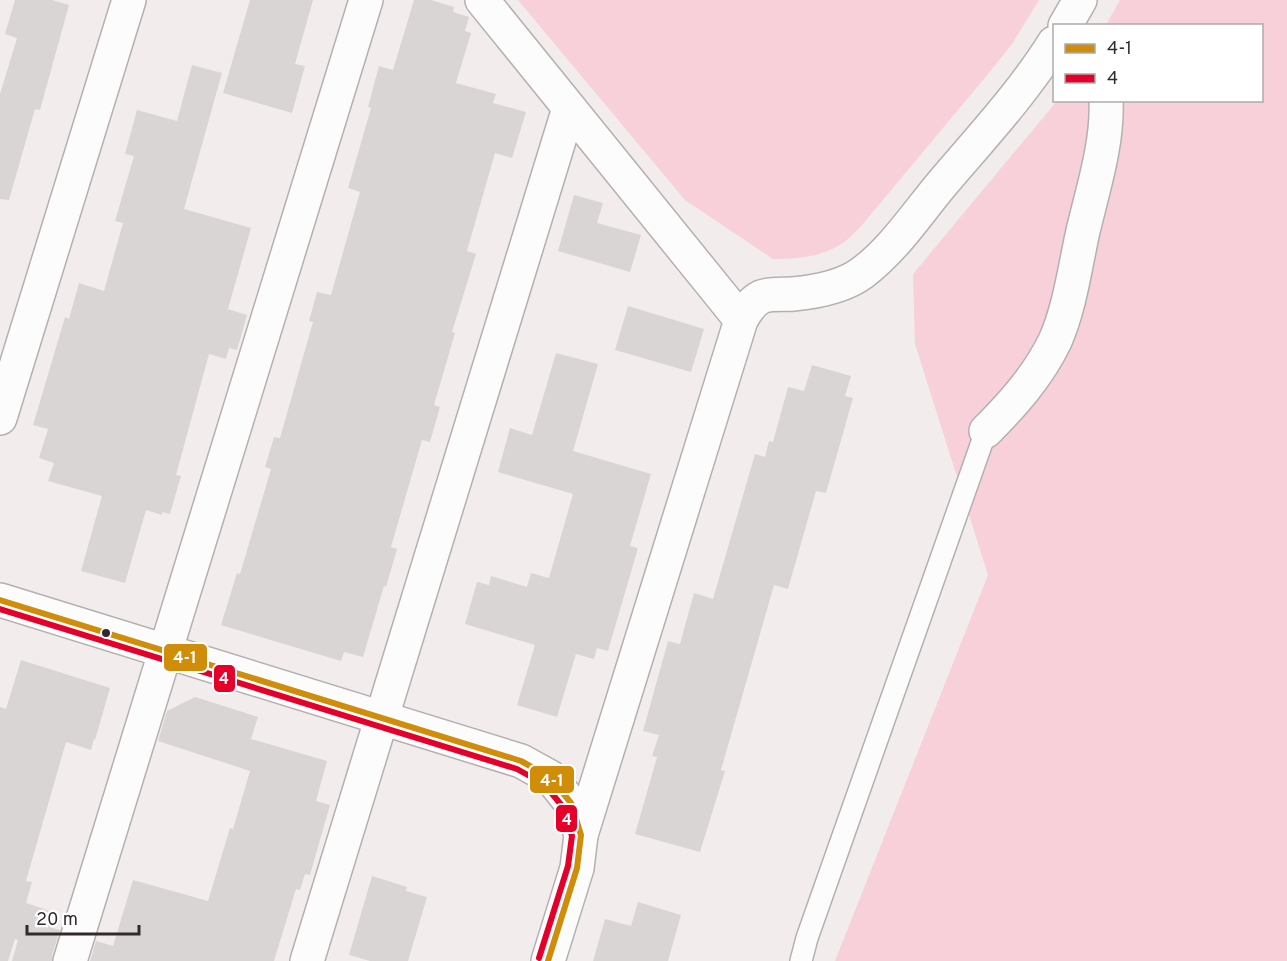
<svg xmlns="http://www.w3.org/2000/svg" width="1287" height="961" font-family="Overpass,sans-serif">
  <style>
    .green { fill: #f8d0da }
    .building { fill: #dad5d5 }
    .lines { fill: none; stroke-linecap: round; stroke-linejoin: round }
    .service-casing { stroke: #b5b0b0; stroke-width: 24 }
    .minor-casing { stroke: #b5b0b0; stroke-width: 36 }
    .tertiary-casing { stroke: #b5b0b0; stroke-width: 36 }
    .service { stroke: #fdfcfc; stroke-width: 21 }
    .minor { stroke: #fdfcfc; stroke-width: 33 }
    .tertiary { stroke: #fdfcfc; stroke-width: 33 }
    .bus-1-casing { stroke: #fff; stroke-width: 10 }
    .bus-2-casing { stroke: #fff; stroke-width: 10 }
    .bus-1 { stroke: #cf8d09; stroke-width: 6 }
    .bus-2 { stroke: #e4002b; stroke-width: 6 }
    .bus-dot { fill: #312b2d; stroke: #fff; stroke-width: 2 }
    .line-badge { stroke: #fff; stroke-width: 2 }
    .badge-label { font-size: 16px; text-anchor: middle; font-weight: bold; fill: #fff }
  </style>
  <rect width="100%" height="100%" fill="#f2eced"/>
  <path class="green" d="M518,0H1039L1012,44L988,74L862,225C855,232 848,240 840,245C819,257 797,259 773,259L685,200Z
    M1120,0H1287V961H835L988,575L915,344L913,274L1057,101L1262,100V26L1106,25Z"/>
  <path class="building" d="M15,0H52L69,5L40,110L35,109L9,200L0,199V94L17,38L5,34Z
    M250,0H313L295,64L305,66L292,113L223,93Z
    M414,0H431L454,7L453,12L469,17L465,31L471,33L456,83L496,94L493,103L526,112L512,158L495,153L467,251L476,254L452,332L455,333L434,405L440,407L430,442L422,440L391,547L397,549L386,587L384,586L363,657L344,652L341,661L221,625L237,573L240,574L271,469L265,467L274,437L280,438L313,322L309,321L317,292L331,295L360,192L348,188L371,108L368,107L379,66L393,70Z
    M192,65L222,73L184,209L251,228L228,309L247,315L237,350L229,348L226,359L209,354L176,475L181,476L170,514L162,512V515L146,510L125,583L81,571L102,496L48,481L54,463L39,458L48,429L33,425L65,317L69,319L79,283L104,291L123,223L115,221L134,156L125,154L137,110L177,121Z
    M574,195L603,203L597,223L641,235L630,272L558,251Z
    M628,306L704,329L691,372L615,350Z
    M556,353L598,364L573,451L651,474L630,546L638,548L608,651L597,648L594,659L576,654L557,717L517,705L535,645L465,624L477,582L489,585L491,576L527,587L531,573L549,578L573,494L498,472L510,428L532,435Z
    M812,365L851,376L845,396L853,398L826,493L816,491L788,589L774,585L721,770L725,771L700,852L635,834L657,757L652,756L659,735L643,731L668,641L680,644L694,593L713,599L755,454L765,457L769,441L773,442L788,387L804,391Z
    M21,660L110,688L95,740L94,739L91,750L66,742L26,881L32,882L26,903L53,912L49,927L60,930L52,955V961H12L18,940L15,939L8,961H0V707L6,709Z
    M195,697L258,717L251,739L327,761L316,801L330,805L310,875L305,874L300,890L296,889L274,961H90L96,941L113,946L133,880L208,901L230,828L233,829L250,771L158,741L167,711Z
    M372,876L407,887L406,891L427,897L408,961H370L349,955Z
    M638,902L681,915L668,961H593L605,919L631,926Z"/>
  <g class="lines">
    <defs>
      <path id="service" d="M801,961L807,938L986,431"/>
      <path id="minor" d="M482,0L741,320L581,835
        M1065,26L1080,0
        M741,320C746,311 751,302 761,297C771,293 783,295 793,294C815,292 843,287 862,273C893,250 916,215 941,185C980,139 1022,94 1054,43
        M0,418L129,0
        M986,431C1013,404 1038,376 1055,341C1070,307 1075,267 1083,231C1093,189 1108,143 1106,100
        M70,961L366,0
        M307,961L569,108"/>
      <path id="tertiary" d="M0,600L521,761L550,777L571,803L581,835L577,868L548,961"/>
    </defs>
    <use href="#service" class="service-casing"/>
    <use href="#minor" class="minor-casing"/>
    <use href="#tertiary" class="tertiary-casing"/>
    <use href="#service" class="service"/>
    <use href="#minor" class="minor"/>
    <use href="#tertiary" class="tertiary"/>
    <defs>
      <path id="bus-1" d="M0,600L521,761L550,777L571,803L581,835L577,868L548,961"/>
      <path id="bus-2" d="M0,609L517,769L544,784L563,807L572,836L568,866L539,958"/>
    </defs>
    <use href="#bus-1" class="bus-1-casing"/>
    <use href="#bus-2" class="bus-2-casing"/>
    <use href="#bus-1" class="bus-1"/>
    <use href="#bus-2" class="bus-2"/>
  </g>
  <circle class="bus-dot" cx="106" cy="633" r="5"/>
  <g class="line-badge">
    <rect x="163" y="643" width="45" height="29" rx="6" fill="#cf8d09"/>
    <rect x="213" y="664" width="23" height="29" rx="6" fill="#e4002b"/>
    <rect x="529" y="765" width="46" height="29" rx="6" fill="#cf8d09"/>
    <rect x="555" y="804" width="23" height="29" rx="6" fill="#e4002b"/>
  </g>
  <g class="badge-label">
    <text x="185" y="663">4-1</text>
    <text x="224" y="684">4</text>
    <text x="552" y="786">4-1</text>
    <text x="567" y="825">4</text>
  </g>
  <rect x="1053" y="24" width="210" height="78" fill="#ffffff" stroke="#adaaab" stroke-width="1.5"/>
  <rect x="1065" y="44" width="30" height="9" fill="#cf8d09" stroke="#adaaab" stroke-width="1.5"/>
  <text x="1107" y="54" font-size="18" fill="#312b2d">4-1</text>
  <rect x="1065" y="74" width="30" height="9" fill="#e4002b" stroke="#adaaab" stroke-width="1.5"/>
  <text x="1107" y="84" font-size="18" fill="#312b2d">4</text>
  <path d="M27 925v9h112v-9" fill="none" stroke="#312b2d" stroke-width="3"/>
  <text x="36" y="925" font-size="18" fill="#312b2d" stroke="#ffffff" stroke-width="4.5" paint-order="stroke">20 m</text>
</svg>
